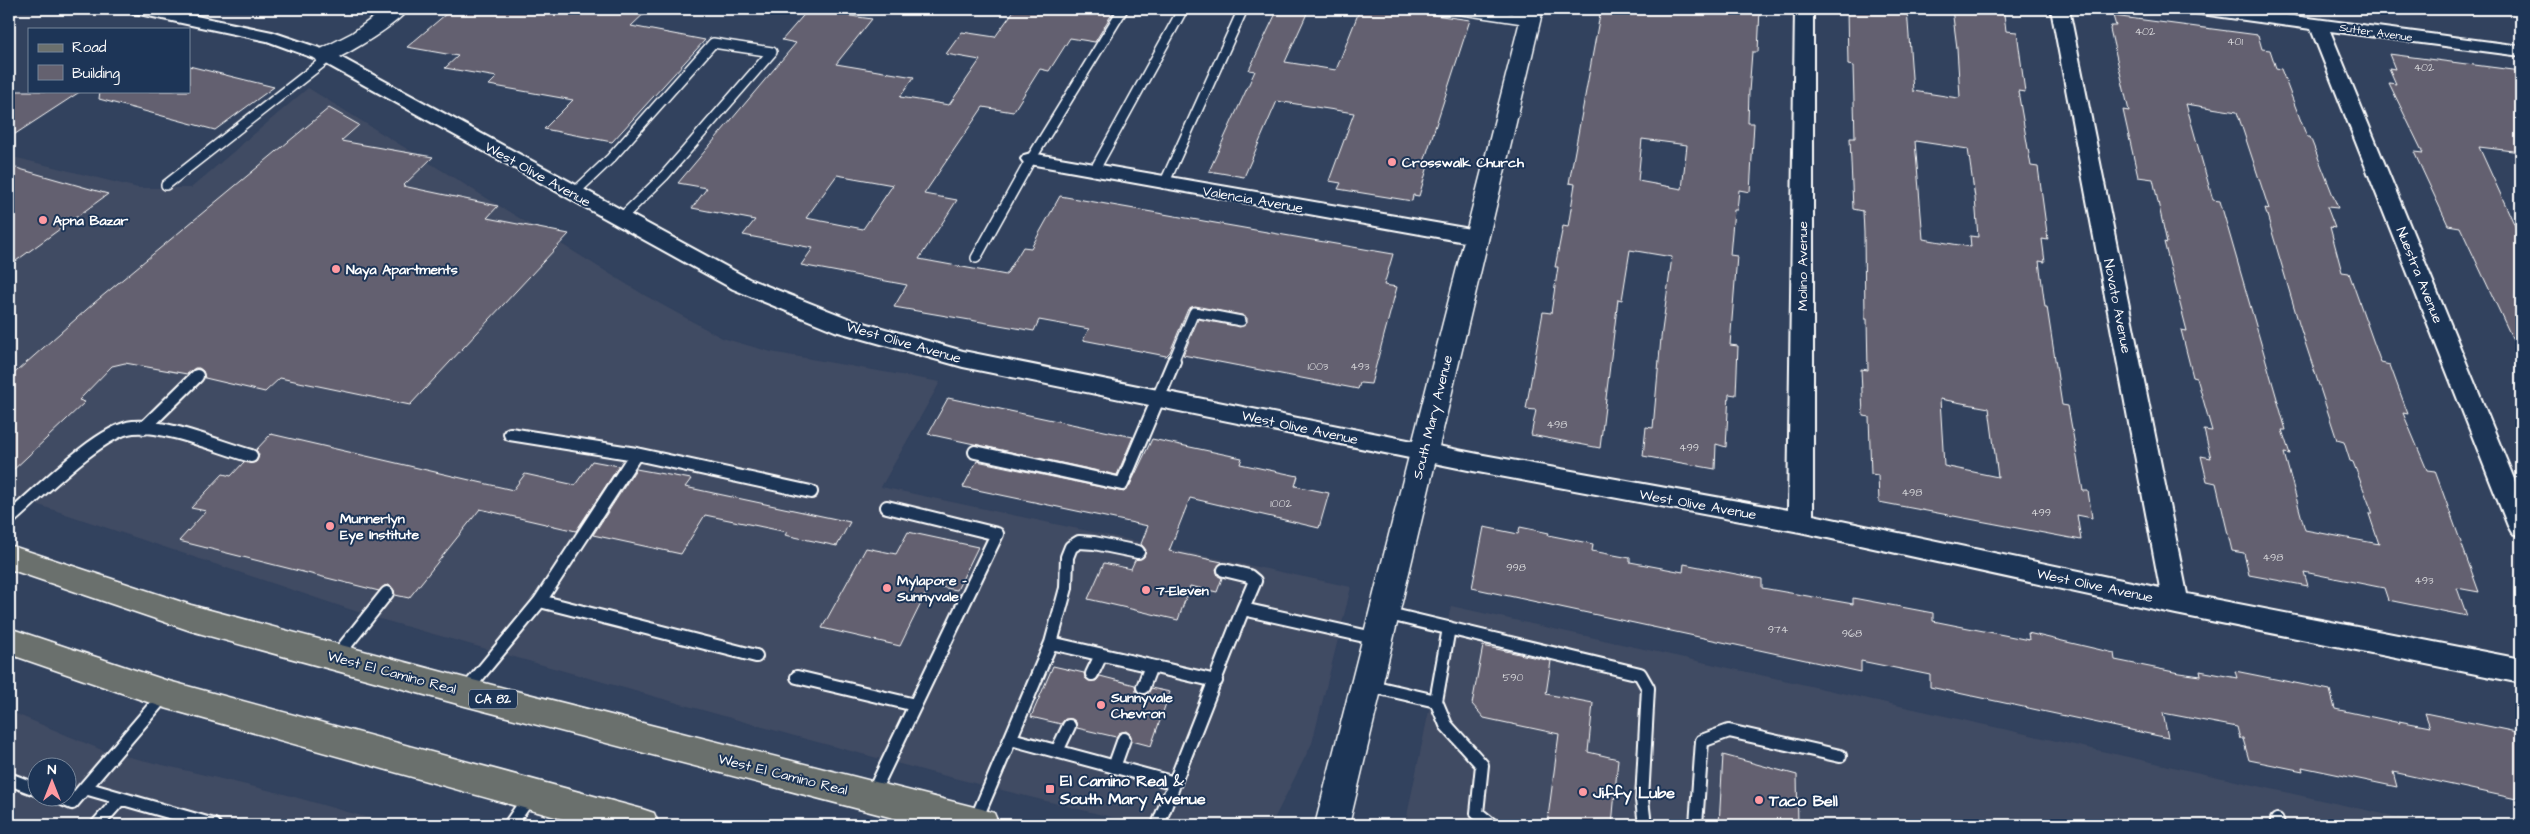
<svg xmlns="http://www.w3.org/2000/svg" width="2530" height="834" font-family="'Architects Daughter',sans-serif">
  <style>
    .built { fill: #414b63; fill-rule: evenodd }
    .building { fill: #64616f; stroke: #fff; fill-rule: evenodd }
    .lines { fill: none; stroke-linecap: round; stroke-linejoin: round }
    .lane-far1-casing { stroke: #fff; stroke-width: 12 }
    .lane-casing { stroke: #fff; stroke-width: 16 }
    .street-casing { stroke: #fff; stroke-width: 4 }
    .secondary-casing { stroke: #fff; stroke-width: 3 }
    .primary-casing { stroke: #fff; stroke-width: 3 }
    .lane-far1 { stroke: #1d3557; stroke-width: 9 }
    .lane { stroke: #1d3557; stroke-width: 12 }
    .street { fill: #1d3557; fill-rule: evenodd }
    .secondary { fill: #1d3557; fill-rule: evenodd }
    .primary { fill: #6b706d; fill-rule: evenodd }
    .poi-dot { fill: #ff9aa2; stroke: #1d3557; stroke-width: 2 }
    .labels { text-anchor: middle; stroke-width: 4; stroke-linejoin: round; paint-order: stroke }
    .number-label { font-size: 11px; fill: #d8d8db }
    .far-street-label { font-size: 11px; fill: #fff; stroke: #1d3557 }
    .shield { fill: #1d3557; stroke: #bbc2cd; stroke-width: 1 }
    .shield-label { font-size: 12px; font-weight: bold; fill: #fff }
    .poi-label { font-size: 14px; font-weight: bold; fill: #fff; stroke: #1d3557; text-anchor: start }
    .street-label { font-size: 14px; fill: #fff; stroke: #1d3557 }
    .near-poi-label { font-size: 16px; font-weight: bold; fill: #fff; stroke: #1d3557; text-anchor: start }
  </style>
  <rect width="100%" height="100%" fill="#32425e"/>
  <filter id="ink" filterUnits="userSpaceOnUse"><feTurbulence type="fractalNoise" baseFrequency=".02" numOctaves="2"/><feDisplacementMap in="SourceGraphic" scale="10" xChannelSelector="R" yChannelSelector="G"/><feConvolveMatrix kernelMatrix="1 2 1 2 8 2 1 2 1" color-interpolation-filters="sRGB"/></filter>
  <g filter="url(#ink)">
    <path class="built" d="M308,88L644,295L722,338L771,352L940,382L881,487L1351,587L1312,743L1271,825H1143L930,772L791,735L373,617L9,495V156L138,188H191Z
      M1451,606L2433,825H1405Z
      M9,711L104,751L284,794L393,825H9ZM38,766H68V796H38Z"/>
    <path class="building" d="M452,9H649L631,26L705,40L612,142L544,129L573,100L489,85L497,77L445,68L458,56L407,47Z
      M1015,9H1115L1095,42L1070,38L1049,71L1040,69L1013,112L983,107L924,194L957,200L919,259L1006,275L1023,247L1031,248L1060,196L1393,254L1384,285L1397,287L1371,384L1360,383L1358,389L1183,355L1198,319L1240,327L1247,323V318L1242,315L1195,306L1188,309L1170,352L1166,356L1083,340L1089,329L1039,320L1034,331L894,307L907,285L801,265L813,248L743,235L755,220L692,208L707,188L678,183L796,43L782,40L808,10L872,19L836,64L914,77L900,97L949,105L980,60L946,54L962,32L995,37ZM837,175L893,185L863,229L806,218Z
      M1278,9H1309L1285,62L1336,70L1360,9H1414L1413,12L1470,20L1423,165L1428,166L1419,196L1413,195L1412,201L1338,189L1341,183L1329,181L1354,113L1277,101L1244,177L1209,171L1255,71L1249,70Z
      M1601,9H1760L1758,52H1752L1749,92L1748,123H1754L1750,192L1739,190L1737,210H1734L1730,255L1737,256L1730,345L1738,346L1736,395L1729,394L1726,447L1716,444L1715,469L1643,456L1646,427L1653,428L1661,338L1672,257L1630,250L1622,300L1618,299L1600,448L1531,435L1536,410L1526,409L1543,312L1551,313L1558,267H1555L1563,226L1568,227L1575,184L1569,183ZM1642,139L1687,145L1682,189L1638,181Z
      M1847,9H1907L1913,91L1958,98L1960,97L1957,48L1952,9H1997V13L2004,14L2006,31L2017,32L2025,92L2018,91L2031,166L2038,167L2048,240L2042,239L2045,262L2039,261L2045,307H2047L2062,405L2068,406L2083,491H2088L2092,518L2077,515L2081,540L1879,502L1878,475L1871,474L1869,417L1863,416L1861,369L1868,370L1867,319H1865L1864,233L1863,211L1853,209L1850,138H1855L1853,66L1848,65ZM1915,141L1968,149L1975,198L1978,237L1970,236L1971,247L1923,239ZM1940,399L1989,408L1998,477L1944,466Z
      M2113,16L2258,35L2262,49L2270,50L2276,68L2281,69L2307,137H2310L2338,208L2327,207L2335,228L2330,227L2342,272L2349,273L2381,363L2390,365L2408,414L2403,413L2427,470L2435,471L2479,592L2457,588L2467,616L2388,600L2384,588L2304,572L2308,586L2249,575L2244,553L2232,551L2216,483L2207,481L2201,456L2211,458L2204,430L2212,431L2197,378L2193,377L2181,330L2187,331L2164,242L2167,243L2153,179L2138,177L2123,110L2129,111L2110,29L2111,26H2116ZM2186,104L2237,112L2269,209L2265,208L2299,324L2337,440L2344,442L2350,461L2353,462L2373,514H2369L2379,544L2305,530L2284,453L2290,454L2282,430H2286L2220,201L2213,200Z
      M2389,54L2521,71V152L2479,147L2521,239V357L2460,227L2448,225L2414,152L2423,153L2389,83L2396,84L2389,68L2395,69Z
      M189,66L274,87L215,130L99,99L100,91H189Z
      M9,91H81L9,138Z
      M329,108L359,125L341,141L433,157L403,186L498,206L487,218L569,234L410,405L280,378L265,392L205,378L203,371L199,368H195L187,374L125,363L112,366L79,400L85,402L9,474V378L94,303Z
      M9,166L108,194L9,266Z
      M948,398L1133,437L1117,475L928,434Z
      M271,434L513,490L525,474L575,485L592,461L619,466L576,531L480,509L409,598L395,595L394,590L389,585L384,586L379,591L179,541L206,511L191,508L223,474L231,476L244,462H256L259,455L256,450Z
      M1152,439L1242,458L1240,464L1298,476L1295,486L1329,493L1319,528L1190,498L1169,551L1222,562L1216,569L1218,576L1222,578L1217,592L1190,586L1178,620L1088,599L1104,563L1131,569L1135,560L1144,557L1146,550L1141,544L1148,526L963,487L977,461L1124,492L1129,487Z
      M636,469L691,479L685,487L850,522L837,546L785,535L787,532L705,515L681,554L593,535Z
      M1484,527L1518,534L1520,527L1549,533L1548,535L1593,544L1592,551L1630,558V562L1683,572L1684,564L1762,579V588L1853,604V598L1933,613V621L2029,640L2028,633L2114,653L2115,660L2179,673L2201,676L2200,671L2237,678L2235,671L2330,690L2335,709L2400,723L2399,721L2430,727L2425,713L2521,733V800L2393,772L2397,787L2302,767L2303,771L2249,760L2243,739H2240L2237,727L2163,713L2168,738L1930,687V675L1861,661V672L1472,588Z
      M908,532L978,547L957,590L930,585L900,646L822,628L866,548L896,554Z
      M1483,646L1551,661L1546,694L1593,703L1588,752L1618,759L1612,825H1547L1559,734L1484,718L1472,704Z
      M1053,666L1084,673L1085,678L1089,681H1096L1100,676L1135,685L1136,692L1141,695L1148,694L1151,688L1170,692L1151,746L1132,741L1130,734L1126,731L1119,733L1116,737L1077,728L1076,722L1072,719H1065L1061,724L1031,717Z
      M1723,755L1797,775L1798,825H1719Z"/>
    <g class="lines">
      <defs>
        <path id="lane-far1" d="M1456,9L1530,20
          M1515,9L1532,11
          M1094,171L1183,9
          M1164,184L1243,9
          M166,185L328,58
          M574,193L611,158L713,43L772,52L664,176L620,219
          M976,258L1031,159L1123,9
          M1173,362L1194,312L1241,321"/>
        <path id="lane" d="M144,428L197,376
          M510,434L636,454
          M975,452L1122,484L1174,361
          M9,519C36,496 100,430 133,427C165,424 219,447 251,456
          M1224,570L1249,576L1255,581L1243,609
          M540,601L756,656
          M1385,613L1640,674L1648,688L1642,800L1645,825
          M1449,628L1436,701L1446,725L1482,765L1477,813L1492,825
          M1051,643L1066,588L1067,557L1071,547L1079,542L1094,543L1138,552
          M336,657L387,593
          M1092,674L1101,655
          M797,677L915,705
          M1367,685L1436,701
          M1143,687L1151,666
          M465,692L540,601L636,454L811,492
          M1011,739L1175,783
          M1057,751L1069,726
          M1114,767L1124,739
          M9,779L38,790
          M85,788L214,825
          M872,795L997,534L887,507
          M55,796L72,803L165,694
          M2277,820L2278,825
          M975,822L1051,643L1216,681
          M97,825L120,799
          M510,825L530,796
          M1158,825L1243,609L1378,639
          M1696,825L1702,741L1729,731L1840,756"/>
        <path id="street" d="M130,9H163L272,32L331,52L749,279L850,319L963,351L1478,454L1788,510L1795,9H1813V515L2160,588L2051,9H2069L2187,594L2521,659V683L2176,614L1800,532L1478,472L963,367L835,331L733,289L319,60L267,41L139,14L133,13Z
          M2192,9H2240L2521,46V56L2330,31L2521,496V536L2512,533L2508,526L2311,29L2201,14L2195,13Z
          M1031,153L1476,230L1483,232L1487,237L1483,242L1476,244L1024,163L1021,159L1024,155Z"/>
        <path id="secondary" d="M385,9H408C398,24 350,53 333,60C327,63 323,62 317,61L314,56L317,51L352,33Z
          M1523,9H1543L1349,825H1315Z"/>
        <path id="primary" d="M9,545L191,605L465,678L982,809L994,813L999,825H920L465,706L191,631L9,569Z
          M9,628L165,680L642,809L654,813L659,825H584L165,708L9,654Z"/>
      </defs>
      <use href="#lane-far1" class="lane-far1-casing"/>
      <use href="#lane" class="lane-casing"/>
      <use href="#street" class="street-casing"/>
      <use href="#secondary" class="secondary-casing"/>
      <use href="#primary" class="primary-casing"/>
      <use href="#lane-far1" class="lane-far1"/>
      <use href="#lane" class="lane"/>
      <use href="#street" class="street"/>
      <use href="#secondary" class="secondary"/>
      <use href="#primary" class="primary"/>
    </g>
  </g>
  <g class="poi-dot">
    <circle cx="1392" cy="162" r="5"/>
    <circle cx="43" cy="220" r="5"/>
    <circle cx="336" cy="269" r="5"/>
    <circle cx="330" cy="526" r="5"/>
    <circle cx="887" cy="588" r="5"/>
    <circle cx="1146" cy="590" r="5"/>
    <circle cx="1101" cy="705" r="5"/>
    <rect x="1045" y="784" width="10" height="10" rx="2.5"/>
    <circle cx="1583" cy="792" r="5"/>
    <circle cx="1759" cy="800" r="5"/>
  </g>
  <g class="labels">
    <g class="number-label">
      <text x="2145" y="35">402</text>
      <text x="2235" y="45">401</text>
      <text x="2424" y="71">402</text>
      <text x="1318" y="370">1003</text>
      <text x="1360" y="370">493</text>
      <text x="1557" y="428">498</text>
      <text x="1689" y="451">499</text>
      <text x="1912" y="496">498</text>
      <text x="1281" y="507">1002</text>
      <text x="2041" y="516">499</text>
      <text x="2273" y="561">498</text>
      <text x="1516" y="571">998</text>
      <text x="2424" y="584">493</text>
      <text x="1778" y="633">974</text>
      <text x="1852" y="637">968</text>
      <text x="1513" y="681">590</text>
    </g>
    <g class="far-street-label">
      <text transform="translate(2376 32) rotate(8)" y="4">Sutter Avenue</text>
    </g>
    <rect class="shield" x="469" y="689.5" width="48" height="19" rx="4"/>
    <g class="shield-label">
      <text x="493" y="703">CA 82</text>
    </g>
    <g class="poi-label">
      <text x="1402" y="167">Crosswalk Church</text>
      <text x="53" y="225">Apna Bazar</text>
      <text x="346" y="274">Naya Apartments</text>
      <text x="340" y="523">Munnerlyn<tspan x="340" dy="16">Eye Institute</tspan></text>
      <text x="897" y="585">Mylapore -<tspan x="897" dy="16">Sunnyvale</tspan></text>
      <text x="1156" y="595">7-Eleven</text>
      <text x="1111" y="702">Sunnyvale<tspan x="1111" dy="16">Chevron</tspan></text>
    </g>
    <g class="street-label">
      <text transform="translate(538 174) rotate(29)" y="5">West Olive Avenue</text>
      <text transform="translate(1253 199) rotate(10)" y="5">Valencia Avenue</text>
      <text transform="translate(1802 266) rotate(-90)" y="5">Molino Avenue</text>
      <text transform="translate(2420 275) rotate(68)" y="5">Nuestra Avenue</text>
      <text transform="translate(2118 306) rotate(79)" y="5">Novato Avenue</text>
      <text transform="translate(904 342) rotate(16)" y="5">West Olive Avenue</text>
      <text transform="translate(1432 417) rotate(-76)" y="5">South Mary Avenue</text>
      <text transform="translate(1300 427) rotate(12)" y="5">West Olive Avenue</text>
      <text transform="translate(1698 504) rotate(10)" y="5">West Olive Avenue</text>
      <text transform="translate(2095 585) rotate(12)" y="5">West Olive Avenue</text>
      <text transform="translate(392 672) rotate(15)" y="5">West El Camino Real</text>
      <text transform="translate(783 774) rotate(14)" y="5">West El Camino Real</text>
    </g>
    <g class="near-poi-label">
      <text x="1060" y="786">El Camino Real &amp;<tspan x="1060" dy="18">South Mary Avenue</tspan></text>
      <text x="1593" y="798">Jiffy Lube</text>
      <text x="1769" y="806">Taco Bell</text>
    </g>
  </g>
  <rect width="2530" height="834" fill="none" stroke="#1d3557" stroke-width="30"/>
  <rect x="15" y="15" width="2500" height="804" fill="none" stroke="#fff" stroke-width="2" filter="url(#ink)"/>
  <rect x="28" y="28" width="162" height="65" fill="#1d3557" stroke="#77869a"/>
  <rect x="38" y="44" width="25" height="8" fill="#6b706d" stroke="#77869a"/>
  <text x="72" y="52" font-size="15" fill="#ffffff">Road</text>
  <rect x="38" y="65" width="25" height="15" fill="#64616f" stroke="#77869a"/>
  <text x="72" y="78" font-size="15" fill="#ffffff">Building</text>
  <g transform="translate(52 782)"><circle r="24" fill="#1d3557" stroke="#77869a"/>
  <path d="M0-4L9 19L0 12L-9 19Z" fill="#ff9aa2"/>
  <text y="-8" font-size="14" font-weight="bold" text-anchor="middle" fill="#ffffff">N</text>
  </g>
</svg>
